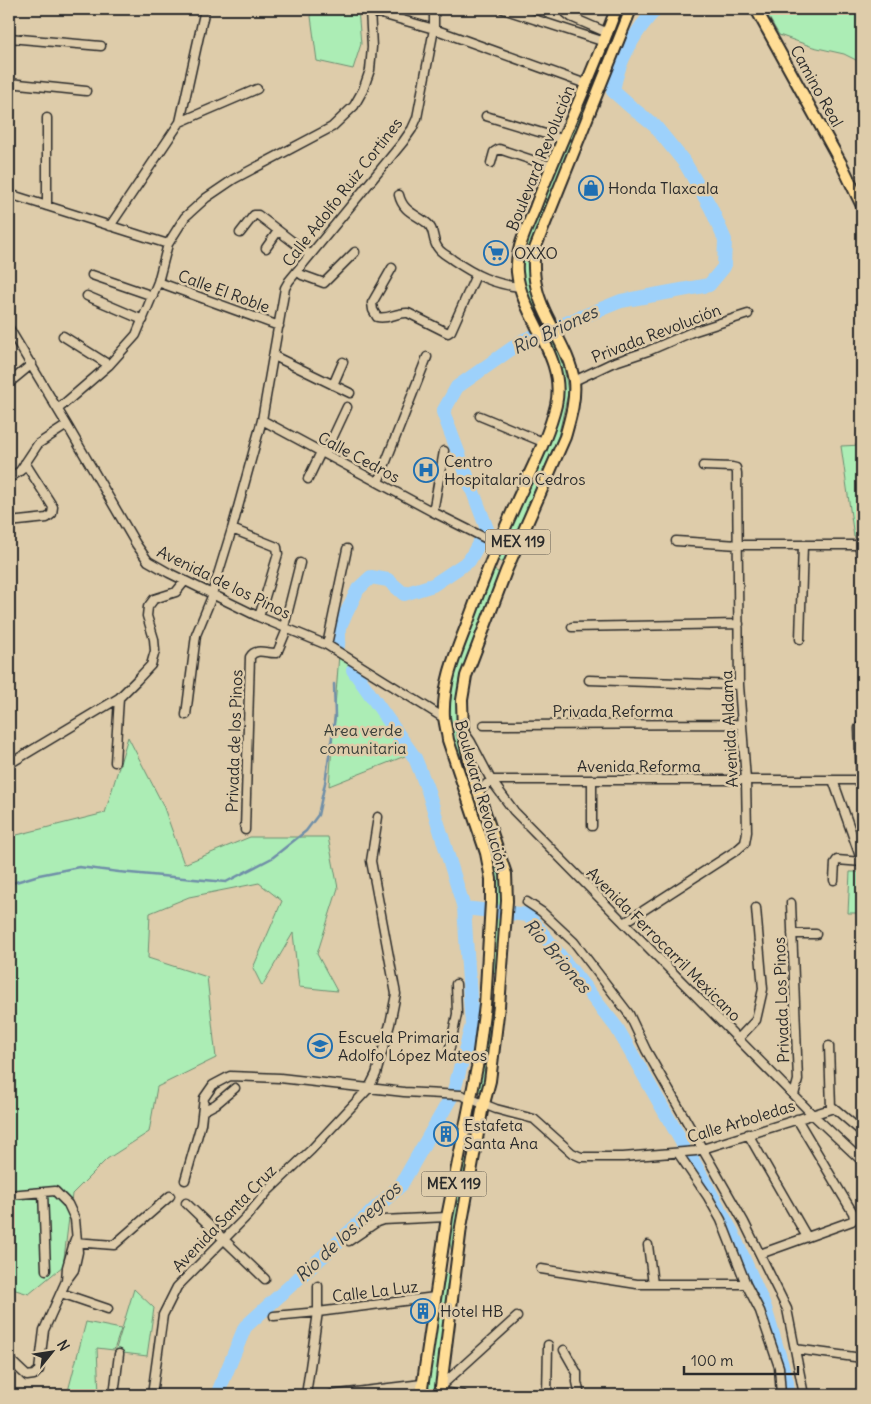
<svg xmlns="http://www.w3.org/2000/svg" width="871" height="1404" font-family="Delius,sans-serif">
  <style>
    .green { fill: #acedb5; stroke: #6c8c70 }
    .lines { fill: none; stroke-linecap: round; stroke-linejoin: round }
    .stream { stroke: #6f8fa8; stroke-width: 2.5 }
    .river { stroke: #9dd1fb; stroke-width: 14 }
    .minor-casing { stroke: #2b2b2b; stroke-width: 11 }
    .major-casing { stroke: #2b2b2b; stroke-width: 14 }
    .minor { stroke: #deccaa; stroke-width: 8 }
    .major { stroke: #ffdd96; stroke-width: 10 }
    .labels { text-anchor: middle; stroke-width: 5; stroke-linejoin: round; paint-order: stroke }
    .shield { fill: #deccaa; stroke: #615b51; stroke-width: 1 }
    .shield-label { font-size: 15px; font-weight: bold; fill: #2b2b2b }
    .street-label { font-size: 16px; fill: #2b2b2b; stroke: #deccaa }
    .poi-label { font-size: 16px; fill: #2b2b2b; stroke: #deccaa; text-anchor: start }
    .park-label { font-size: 16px; fill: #383e39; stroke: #deccaa }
    .water-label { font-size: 18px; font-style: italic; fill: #363c40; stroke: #deccaa }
  </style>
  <rect width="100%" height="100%" fill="#deccaa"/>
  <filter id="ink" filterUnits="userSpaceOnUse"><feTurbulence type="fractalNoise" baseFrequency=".02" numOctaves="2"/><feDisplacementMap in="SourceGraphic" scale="10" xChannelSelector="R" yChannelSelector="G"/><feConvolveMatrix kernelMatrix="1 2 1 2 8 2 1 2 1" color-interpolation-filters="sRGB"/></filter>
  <g filter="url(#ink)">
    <path class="green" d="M310,9H358L361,44L353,69L317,61Z
      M764,9H862V63L844,54L813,47L779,35Z
      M605,47L612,50L529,268L531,288L564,367L568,393L558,437L503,563L495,559L559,388L524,286L521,268L523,249Z
      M862,445V537H854L841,446Z
      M491,568L501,574L464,674L460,720L504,874L501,973L487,972L492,889L459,765L449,717L454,670Z
      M339,654L344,658L410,754L329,786Z
      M128,737L163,805L184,864L250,837H328L338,888L317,954L337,991L299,987L293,933L262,986L253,968L282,901L259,883L189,897L150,913L148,958L207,977L216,1058L157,1087L149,1132L107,1159L72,1194L63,1266L29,1294L9,1288V837L105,813Z
      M850,872H862V913H848Z
      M490,1009H494L482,1092L477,1091L483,1065Z
      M462,1155L467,1159L452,1252L448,1235Z
      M443,1269L451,1277L435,1395H427Z
      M134,1289L154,1308L147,1356L115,1352Z
      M86,1322L121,1329L114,1350L97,1348L99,1395H67Z"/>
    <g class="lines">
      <path class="stream" d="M9,884L39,875L79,867L119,872L226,882L272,858L306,831L318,815L325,783L335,717L334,684"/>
      <path class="river" d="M338,646L339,628L358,589L371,577L388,580L404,594L433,585L469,561L487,529L443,412L457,387L524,340L621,301L709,285L724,267L725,240L711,208L685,163L655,126L631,107L613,91C618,61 635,31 656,9
        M353,670L415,758L428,791L464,908L528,915L617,1028L683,1144
        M692,1159L732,1232L765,1308L787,1382L788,1395
        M217,1395L245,1327L401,1185L453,1094L472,1025L464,908"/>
      <defs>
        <path id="minor" d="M503,9L605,42
          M565,9L566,13L571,17L608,33
          M371,11L434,29L586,84
          M9,38L101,46
          M9,83L86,91
          M486,116L562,139
          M180,122L257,89
          M491,163L494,152L499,149L550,166
          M9,194L168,244
          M399,195C403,212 416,214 428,224C435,230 432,241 438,248C441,253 448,256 453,260C475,275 493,284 520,287
          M47,206V118
          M110,226L180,122L205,9
          M240,233L254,215H258L310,255
          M266,248L278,231
          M392,268L372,303L373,310L377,317C388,320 396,312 408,313L448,333L451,331L476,275
          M297,271L302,275L324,283L355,252
          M92,275L153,296
          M158,282L279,326
          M87,296L143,320
          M9,328L67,425L136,544L148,561L169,573L259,617L327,645L444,718
          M63,336L109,365
          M274,356L350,393
          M574,381L612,363L648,351L692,332L748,314
          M9,383L32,364
          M333,385L343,362
          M58,409L109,365L136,335L158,282L168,244L185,217L206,198L234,179L332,127L354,106L363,90L370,70L372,47L370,9
          M480,416L543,442
          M262,420L433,512L497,544
          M325,454L347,407
          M9,478L20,471L38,444L67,425
          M308,479L321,452
          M378,482L427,357
          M433,512L444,451
          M9,522L47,518L52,514L53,507L25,463
          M232,529L277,547L278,554L259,617
          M676,541L738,545H862
          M859,545L862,560
          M212,594L232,529L262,420L285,288L289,281L403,142L412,129L417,118L434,29V9
          M284,627L300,563
          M572,627L739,624
          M800,639L803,545
          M327,645L347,549
          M589,680L739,685
          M186,715L196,635L213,594
          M484,725L742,724
          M464,732L471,742L491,780L514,811L812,1114L862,1161
          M115,762L119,698
          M9,764L119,698L137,680L151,665L155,651L154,639L147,616L148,607L154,599L176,592L185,581
          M592,780V826
          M833,780L862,862
          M861,780L859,728L862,724
          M479,791L491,780H862
          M245,830L250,657C256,647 267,654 277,653L287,629
          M834,880L835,863L837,860L862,862
          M527,902L542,912L574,942L629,1014L646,1050L744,1222L787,1309L804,1395
          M791,903L798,1080L794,1095
          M624,923L737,850L745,843L747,832L746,780L739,685L737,473L736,468L732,467L703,466
          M792,934H816
          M738,1039L756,1020L763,989L756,908
          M829,1046L831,1108
          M448,1057L457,1014L456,984
          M203,1111L216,1104L235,1088
          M748,1134L807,1237
          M678,1153L708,1197L721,1220L746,1284L760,1311L779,1367L781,1395
          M185,1180L201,1124L204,1098L213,1085L230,1076L280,1078L404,1092L461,1095L496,1109L534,1119L572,1153L581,1157H623L696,1151L834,1108L862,1132
          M43,1192L46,1270
          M9,1195L55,1191L68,1204L75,1219L78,1252L74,1270L66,1281L44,1330L39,1370L34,1375L27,1376L9,1359
          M186,1203L265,1279
          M349,1241L377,1222L383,1220L447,1217
          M74,1242L114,1245L170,1196
          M648,1245L653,1284
          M760,1254L852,1221L854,1218L853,1213L797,1119
          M541,1269L637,1284H746
          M66,1281L67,1267L75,1239
          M61,1293L108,1309
          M274,1316L318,1312L435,1297
          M795,1349L862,1358
          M564,1350L577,1373V1382L580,1395
          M441,1386L517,1317
          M440,1392L463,1395
          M114,1395L119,1354
          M152,1395L163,1315L177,1287L246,1217L268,1191L311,1150L369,1088L376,1074L390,1024L396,994L371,861L378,817
          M306,1395L318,1312V1286
          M331,1395L422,1384
          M547,1395L548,1345"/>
        <path id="major" d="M756,9L842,165L862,206
          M421,1395L447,1217L477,1067L485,1005L491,902V879L486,853L448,740C447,732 445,725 444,717C442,683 457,650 469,619C483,580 499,541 516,503C530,471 548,439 556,405C567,357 521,317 517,272C515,250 527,228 535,208C560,141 592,76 616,9
          M440,1395L461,1227L482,1111L490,1081L499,1006L507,901L506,874L473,777L467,751L463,732L462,700L466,676L506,571L565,437C570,419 576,400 574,381C569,347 542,318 536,285C533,273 534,262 534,251L631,9"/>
      </defs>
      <use href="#minor" class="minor-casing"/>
      <use href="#major" class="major-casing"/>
      <use href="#minor" class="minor"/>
      <use href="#major" class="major"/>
    </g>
  </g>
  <defs>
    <symbol id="shop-ring" viewBox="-11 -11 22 22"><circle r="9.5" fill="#deccaa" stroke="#1f6fb2" stroke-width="1.5"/><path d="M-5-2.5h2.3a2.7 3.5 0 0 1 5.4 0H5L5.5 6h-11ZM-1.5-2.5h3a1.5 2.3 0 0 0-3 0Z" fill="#1f6fb2"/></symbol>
    <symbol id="supermarket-ring" viewBox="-11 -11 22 22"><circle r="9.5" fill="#deccaa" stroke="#1f6fb2" stroke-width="1.5"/><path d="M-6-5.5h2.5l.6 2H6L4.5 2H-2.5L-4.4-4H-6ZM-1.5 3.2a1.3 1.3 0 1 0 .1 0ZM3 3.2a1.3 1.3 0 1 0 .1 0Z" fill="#1f6fb2"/></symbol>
    <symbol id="hospital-ring" viewBox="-11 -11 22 22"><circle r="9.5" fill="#deccaa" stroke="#1f6fb2" stroke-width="1.5"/><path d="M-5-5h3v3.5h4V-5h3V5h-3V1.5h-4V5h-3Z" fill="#1f6fb2"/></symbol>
    <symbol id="school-ring" viewBox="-11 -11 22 22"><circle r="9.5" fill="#deccaa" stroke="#1f6fb2" stroke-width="1.5"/><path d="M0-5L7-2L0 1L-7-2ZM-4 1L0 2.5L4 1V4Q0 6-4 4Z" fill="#1f6fb2"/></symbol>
    <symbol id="building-ring" viewBox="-11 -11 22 22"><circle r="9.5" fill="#deccaa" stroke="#1f6fb2" stroke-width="1.5"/><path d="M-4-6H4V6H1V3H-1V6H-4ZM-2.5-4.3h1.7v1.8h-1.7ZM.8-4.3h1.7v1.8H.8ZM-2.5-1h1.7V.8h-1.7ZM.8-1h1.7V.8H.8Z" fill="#1f6fb2"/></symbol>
  </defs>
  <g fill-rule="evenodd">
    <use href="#shop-ring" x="577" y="174" width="28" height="28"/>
    <use href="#supermarket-ring" x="482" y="239" width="28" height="28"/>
    <use href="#hospital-ring" x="412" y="456" width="28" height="28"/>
    <use href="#school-ring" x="306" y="1032" width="28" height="28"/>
    <use href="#building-ring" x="432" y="1120" width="28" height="28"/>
    <use href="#building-ring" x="409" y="1297" width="28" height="28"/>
  </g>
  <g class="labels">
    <g class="shield">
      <rect x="485.5" y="529.5" width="65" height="25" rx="4"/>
      <rect x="421.5" y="1171.5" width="65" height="25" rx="4"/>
    </g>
    <g class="shield-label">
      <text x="518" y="547">MEX 119</text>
      <text x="454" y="1189">MEX 119</text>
    </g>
    <g class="street-label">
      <text transform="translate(817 86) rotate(61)" y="6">Camino Real</text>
      <text transform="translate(540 158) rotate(-68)" y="6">Boulevard Revolución</text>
      <text transform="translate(342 192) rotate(-52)" y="6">Calle Adolfo Ruiz Cortines</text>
      <text transform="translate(224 291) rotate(20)" y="6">Calle El Roble</text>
      <text transform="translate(656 333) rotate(-21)" y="6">Privada Revolución</text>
      <text transform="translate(359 457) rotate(28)" y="6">Calle Cedros</text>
      <text transform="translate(224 582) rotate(26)" y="6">Avenida de los Pinos</text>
      <text x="613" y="717">Privada Reforma</text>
      <text transform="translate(729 729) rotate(-93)" y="6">Avenida Aldama</text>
      <text transform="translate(234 741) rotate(-88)" y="6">Privada de los Pinos</text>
      <text x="639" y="772">Avenida Reforma</text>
      <text transform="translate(482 795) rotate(74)" y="6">Boulevard Revolución</text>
      <text transform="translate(664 944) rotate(45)" y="6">Avenida Ferrocarril Mexicano</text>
      <text transform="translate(781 1000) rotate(-92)" y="6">Privada Los Pinos</text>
      <text transform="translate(741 1121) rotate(-17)" y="6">Calle Arboledas</text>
      <text transform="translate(224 1218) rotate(-46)" y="6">Avenida Santa Cruz</text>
      <text transform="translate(375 1291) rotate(-7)" y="6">Calle La Luz</text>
    </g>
    <g class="poi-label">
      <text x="608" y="194">Honda Tlaxcala</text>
      <text x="514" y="259">OXXO</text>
      <text x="444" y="467">Centro<tspan x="444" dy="18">Hospitalario Cedros</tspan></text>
      <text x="338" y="1043">Escuela Primaria<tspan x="338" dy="18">Adolfo López Mateos</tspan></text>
      <text x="464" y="1131">Estafeta<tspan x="464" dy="18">Santa Ana</tspan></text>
      <text x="440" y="1317">Hotel HB</text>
    </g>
    <g class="park-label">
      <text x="363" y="736">Area verde<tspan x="363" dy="18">comunitaria</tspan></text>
    </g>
    <g class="water-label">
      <text transform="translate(555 330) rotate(-25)" y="6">Rio Briones</text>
      <text transform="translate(557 956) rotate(49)" y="6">Rio Briones</text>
      <text transform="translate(348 1232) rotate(-43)" y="6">Rio de los negros</text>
    </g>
  </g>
  <rect width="871" height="1404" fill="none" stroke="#deccaa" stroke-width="30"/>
  <rect x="15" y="15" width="841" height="1374" fill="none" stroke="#2b2b2b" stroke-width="2" filter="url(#ink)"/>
  <g transform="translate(52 1352) rotate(60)" stroke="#deccaa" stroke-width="4" paint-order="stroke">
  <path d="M0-4L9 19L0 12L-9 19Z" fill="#2b2b2b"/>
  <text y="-8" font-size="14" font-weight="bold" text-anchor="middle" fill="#2b2b2b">N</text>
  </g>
  <path d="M684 1366v8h114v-8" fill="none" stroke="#2b2b2b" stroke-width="2.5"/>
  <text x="691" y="1366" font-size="15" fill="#2b2b2b" stroke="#deccaa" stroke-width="4" paint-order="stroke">100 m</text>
</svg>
